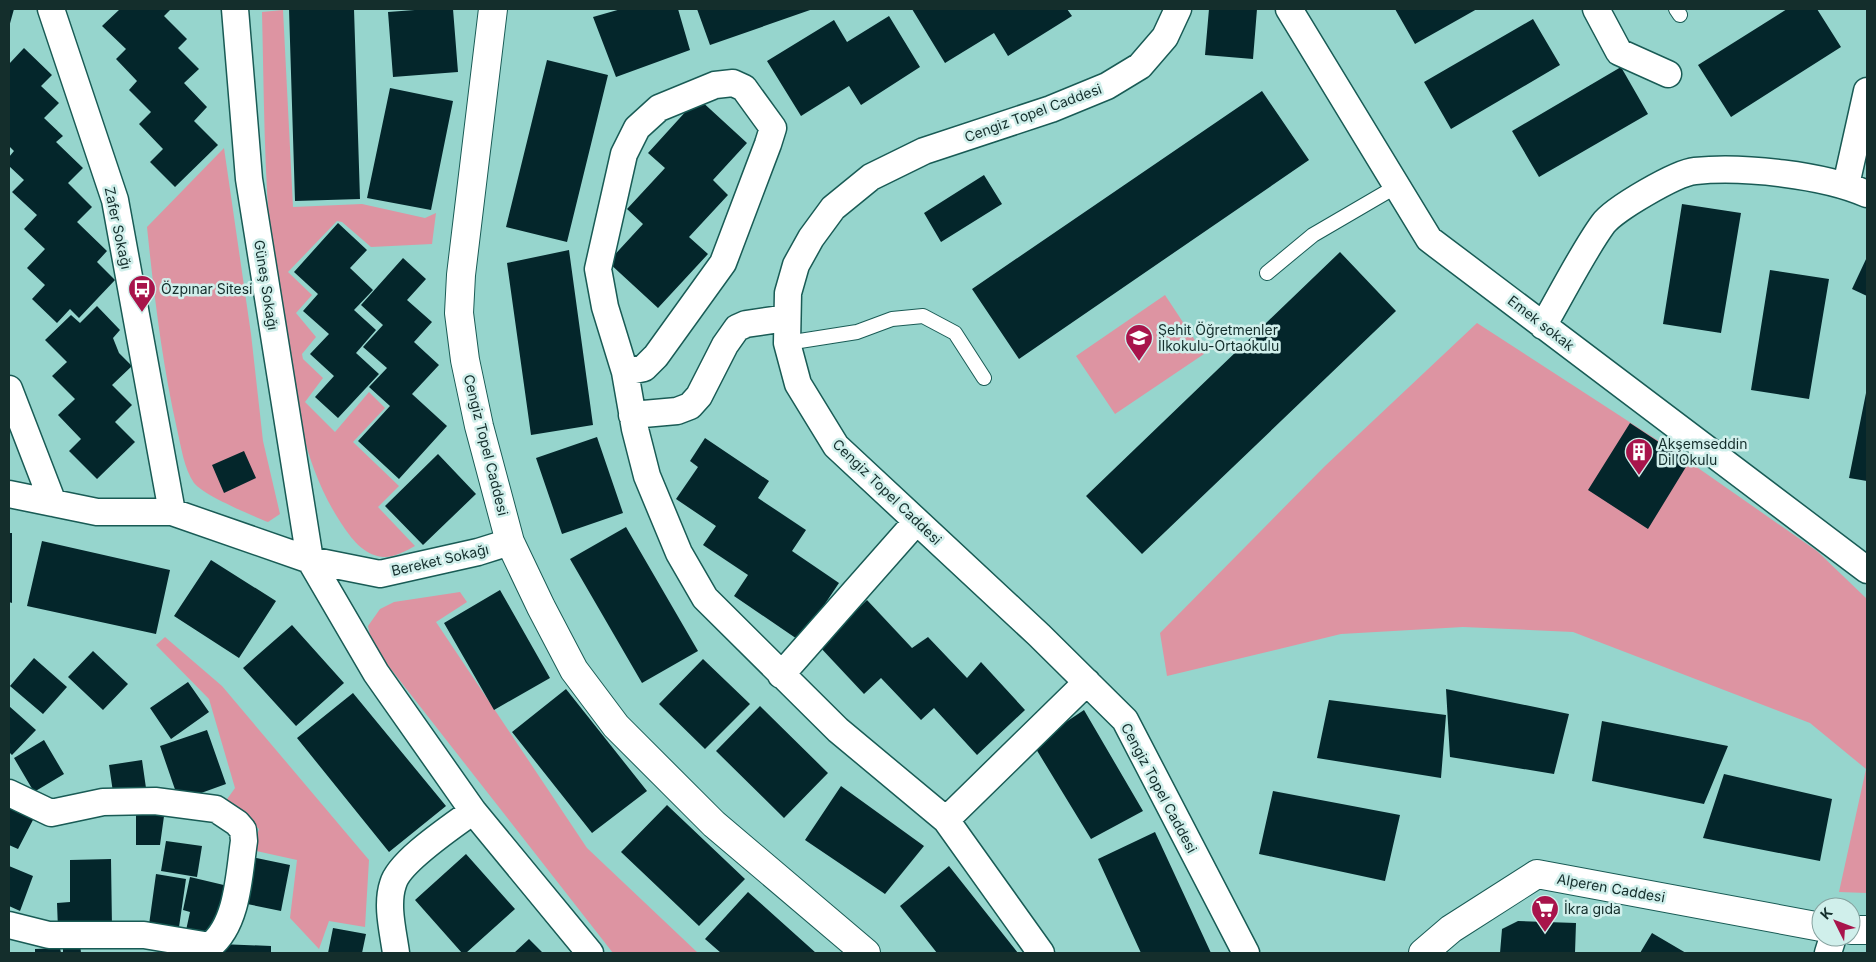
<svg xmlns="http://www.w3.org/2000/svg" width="1876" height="962" font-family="Inter,sans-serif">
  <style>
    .green { fill: #dd94a2 }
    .building { fill: #04262b }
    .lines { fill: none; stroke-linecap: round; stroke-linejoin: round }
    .lane-casing { stroke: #195b55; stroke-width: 16 }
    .street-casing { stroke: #195b55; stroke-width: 29 }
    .secondary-casing { stroke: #195b55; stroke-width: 30 }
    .lane { stroke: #fff; stroke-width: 14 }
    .street { stroke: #fff; stroke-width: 26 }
    .secondary { stroke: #fff; stroke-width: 28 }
    .labels { text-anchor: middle; stroke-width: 5; stroke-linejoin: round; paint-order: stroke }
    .street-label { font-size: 14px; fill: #142e2c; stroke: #d0efeb }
    .poi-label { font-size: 14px; fill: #142e2c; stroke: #d0efeb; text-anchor: start }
  </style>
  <rect width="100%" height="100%" fill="#96d5cd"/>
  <path class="green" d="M283,10L293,207L362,204L425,218L436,213L432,244L371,247L342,222L337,221L288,272L312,295L296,313L316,337L302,354L303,359L323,378L305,402L335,432L369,392L385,408L353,442L399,486L378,507L415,546C406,551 393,558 383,557C363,555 351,538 341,523C306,470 295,405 285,344C281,315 274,286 272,258C264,176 264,94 262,12Z
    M224,148L251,334L263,441L280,514L268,522C251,515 205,496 194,483C184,469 181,446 177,429C162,362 154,295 147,227Z
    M1165,295L1204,354L1115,414L1076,356Z
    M1477,323L1668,447L1817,551L1867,599V893L1839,892L1866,769L1810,723L1573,632L1463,627L1341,634L1167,676L1160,633L1325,466Z
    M460,592L467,602L436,622L587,848L698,953H613L372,645L368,626L380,609L394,602Z
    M165,637L222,686L369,860L365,927L329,921L319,949L290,918L297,860L252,850L259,829L225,802L235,788L209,699L156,645Z"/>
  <path class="building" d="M9,9H14L9,27Z
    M120,9H171L164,16L187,39L178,48L199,69L184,83L207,107L194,121L218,145L175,187L150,162L163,149L139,124L151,112L129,90L137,81L116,59L126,49L102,26Z
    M289,9H354L360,199L295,201Z
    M428,9H453L458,72L393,77L388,12Z
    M621,9H678L690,50L616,77L593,17Z
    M697,9H813L710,45Z
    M912,9H1067L1072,16L1008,56L994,33L945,63Z
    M1209,9H1257L1253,59L1205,55Z
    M1395,9H1477L1415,44Z
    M1787,9H1817L1841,47L1731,117L1698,65Z
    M889,16L920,67L861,105L849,86L801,116L767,61L834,20L847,42Z
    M1533,19L1560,65L1451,129L1424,82Z
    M24,48L52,75L41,86L59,103L44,118L63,136L56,142L83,168L68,183L92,207L77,222L107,251L97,262L115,280L79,318L70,309L57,323L32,299L45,285L27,268L45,249L24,229L37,215L12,192L24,180L9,166V157L14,151L9,146V64Z
    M547,60L608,75L567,242L506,227Z
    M1621,67L1648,114L1539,177L1512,131Z
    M390,88L453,101L431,210L367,198Z
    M1262,91L1309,160L1019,359L972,289Z
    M698,98L747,143L713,180L728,195L689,237L708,254L658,308L608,262L643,224L627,209L665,168L648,153Z
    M984,175L1002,204L941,242L924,213Z
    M1682,204L1741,213L1721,333L1663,324Z
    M338,223L367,250L350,268L373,290L354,310L376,330L356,353L379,374L338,418L315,397L334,376L310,354L329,334L303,311L318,294L294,272Z
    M569,250L593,425L531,435L507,263Z
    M1340,252L1396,311L1142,554L1086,496Z
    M1867,257V296L1852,289Z
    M403,258L426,279L407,300L432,322L414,342L439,365L412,394L447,426L399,479L358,441L390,406L369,387L387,368L363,347L383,325L361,305Z
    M1770,270L1829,279L1809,399L1751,390Z
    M97,306L120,330L113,338L119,353L132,366L112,385L132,405L115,422L135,442L97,479L69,451L81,439L58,415L75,399L52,376L67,362L45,340L71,315L80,323Z
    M1866,393H1867V481L1849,478Z
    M1630,423L1689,462L1648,529L1588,490Z
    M597,437L623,513L562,534L536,458Z
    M705,438L769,481L758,498L806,530L792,551L839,583L800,641L734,596L748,575L703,545L716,526L676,499L698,467L690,461Z
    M244,451L256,478L224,493L212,465Z
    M438,454L476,494L423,545L385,506Z
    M626,527L698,651L642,683L570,559Z
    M9,533H12V603L9,602Z
    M42,541L170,570L156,634L27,606Z
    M211,560L276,601L239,658L174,616Z
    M500,590L550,678L494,710L444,623Z
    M867,600L912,648L928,637L967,678L981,662L1025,710L977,755L934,708L921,720L881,678L864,694L819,646Z
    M292,625L344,683L296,726L243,668Z
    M93,651L128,684L103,710L68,677Z
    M34,658L67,687L43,714L10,686Z
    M703,659L750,704L705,749L659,704Z
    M188,682L209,712L171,739L150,708Z
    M566,689L647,791L592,833L512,732Z
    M1446,689L1569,714L1554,774L1450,757Z
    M353,693L446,806L389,852L297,738Z
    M1329,700L1446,715L1441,778L1317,758Z
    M9,706L36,730L12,755L9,752Z
    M760,706L828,773L784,818L716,751Z
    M1084,710L1143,811L1091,839L1033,744Z
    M1602,721L1728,746L1704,804L1592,781Z
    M207,730L226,784L179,801L160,746Z
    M44,740L64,774L34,792L14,758Z
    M142,760L147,795L114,799L109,765Z
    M1724,774L1832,799L1820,861L1703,838Z
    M841,786L924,846L885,894L805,840Z
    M1273,791L1400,815L1385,881L1259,854Z
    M9,804L35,816L18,849L9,845Z
    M667,805L745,879L699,926L621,852Z
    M136,807L165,809L160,845H136Z
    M1155,832L1211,953H1141L1098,859Z
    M166,841L202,846L197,877L161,871Z
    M466,854L515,909L466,953H462L415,900Z
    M252,857L290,865L281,911L242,903Z
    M111,859L112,928L58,929L57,903L70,902V860Z
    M9,866L33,876L20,911L9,906Z
    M949,866L1018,953H937L900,906Z
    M156,874L186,879L178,934L148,932Z
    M190,877L228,886L209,940L185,935L190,912L183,910Z
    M748,892L816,953H721L705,939Z
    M1518,921L1576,923L1575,953H1500L1502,929Z
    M333,928L366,934L362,953H328Z
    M1652,933L1686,953H1640Z
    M529,939L543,953H514Z
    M80,944L81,953H63V946Z
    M220,944L271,946V953H219Z
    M60,948L61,953H35V949Z"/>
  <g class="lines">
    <defs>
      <path id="lane" d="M1676,9L1680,15
        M1267,273L1313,235L1397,186
        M787,343L857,332L892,319L923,316L955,333L984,378"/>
      <path id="street" d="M51,9L115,200L172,512
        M235,9L249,179L310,560L376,673L473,811L590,953
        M1178,9L1165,37L1140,66L1107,86L1051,109L924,151L871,177L833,208L811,238L796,265L788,293L787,343L798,384L836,446L1039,635L1125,720L1246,953
        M1289,9L1429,239L1867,570
        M1596,9L1619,52L1668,74
        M1846,185L1867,91
        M1543,326C1562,294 1582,253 1603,224C1614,209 1676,173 1695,171C1743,166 1824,175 1867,194
        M625,372L644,368L656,356L723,263L768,144L773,128L744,88L733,83L715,85L659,108L637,128L624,154L598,269L605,307L625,372L635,429L647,476L679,553L705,598L838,730L946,820L1087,682
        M9,389L53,503
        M632,415L677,411L690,406L699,396L725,345L737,328L746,324L787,318
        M9,494L97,512H172L310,560L380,574L478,552L510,542
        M781,675L916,522
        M9,793L51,813L103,802L155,801L216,809L237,823L243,830L244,841C239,874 238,924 210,946
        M946,820L1041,953
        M9,925L49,935H144L210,946V953
        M396,953C393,931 386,905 393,884C399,861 453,826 473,811
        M1828,953L1833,937"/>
      <path id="secondary" d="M493,9L461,275L459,313L465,360L479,426L510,542L541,607L574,670L616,726L714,824L866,953
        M1851,930H1867
        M1423,953L1451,929L1537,874L1821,927"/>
    </defs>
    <use href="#lane" class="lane-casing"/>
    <use href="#street" class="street-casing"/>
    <use href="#secondary" class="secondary-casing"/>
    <use href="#lane" class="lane"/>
    <use href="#street" class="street"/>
    <use href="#secondary" class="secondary"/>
  </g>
  <defs>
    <symbol id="bus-pin" viewBox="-11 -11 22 30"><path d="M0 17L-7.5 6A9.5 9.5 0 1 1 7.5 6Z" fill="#a8144b" stroke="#d0efeb"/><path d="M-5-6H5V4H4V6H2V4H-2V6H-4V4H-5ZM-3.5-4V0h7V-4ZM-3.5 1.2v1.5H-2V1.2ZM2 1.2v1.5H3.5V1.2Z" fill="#fff"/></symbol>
    <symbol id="school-pin" viewBox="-11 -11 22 30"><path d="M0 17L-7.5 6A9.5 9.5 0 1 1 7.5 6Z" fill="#a8144b" stroke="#d0efeb"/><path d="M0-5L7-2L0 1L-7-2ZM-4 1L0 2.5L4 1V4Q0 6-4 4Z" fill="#fff"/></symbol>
    <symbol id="building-pin" viewBox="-11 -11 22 30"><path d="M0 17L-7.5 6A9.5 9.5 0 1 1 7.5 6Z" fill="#a8144b" stroke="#d0efeb"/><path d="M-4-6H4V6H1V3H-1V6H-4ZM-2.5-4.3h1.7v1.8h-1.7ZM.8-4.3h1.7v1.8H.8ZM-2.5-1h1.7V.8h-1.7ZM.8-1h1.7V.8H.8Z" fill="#fff"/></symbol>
    <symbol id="supermarket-pin" viewBox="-11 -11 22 30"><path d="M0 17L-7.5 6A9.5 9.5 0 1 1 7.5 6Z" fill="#a8144b" stroke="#d0efeb"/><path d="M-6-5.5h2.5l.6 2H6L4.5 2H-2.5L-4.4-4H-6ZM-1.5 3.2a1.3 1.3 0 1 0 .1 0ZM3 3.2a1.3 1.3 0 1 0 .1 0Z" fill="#fff"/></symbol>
  </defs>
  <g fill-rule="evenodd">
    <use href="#bus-pin" x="126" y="273" width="32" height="43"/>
    <use href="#school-pin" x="1123" y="322" width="32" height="43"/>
    <use href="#building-pin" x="1623" y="436" width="32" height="43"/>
    <use href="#supermarket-pin" x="1529" y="893" width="32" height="43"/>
  </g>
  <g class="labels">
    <g class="street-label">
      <text transform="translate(1033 113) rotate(-20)" y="5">Cengiz Topel Caddesi</text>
      <text transform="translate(118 228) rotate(78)" y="5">Zafer Sokağı</text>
      <text transform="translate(266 285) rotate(81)" y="5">Güneş Sokağı</text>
      <text transform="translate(1541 323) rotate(38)" y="5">Emek sokak</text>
      <text transform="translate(486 445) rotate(76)" y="5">Cengiz Topel Caddesi</text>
      <text transform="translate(887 492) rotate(44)" y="5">Cengiz Topel Caddesi</text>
      <text transform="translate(440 560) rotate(-13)" y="5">Bereket Sokağı</text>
      <text transform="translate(1159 788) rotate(62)" y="5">Cengiz Topel Caddesi</text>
      <text transform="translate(1611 888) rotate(10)" y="5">Alperen Caddesi</text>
    </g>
    <g class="poi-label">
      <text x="161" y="294">Özpınar Sitesi</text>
      <text x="1158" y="335">Şehit Öğretmenler<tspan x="1158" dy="16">İlkokulu-Ortaokulu</tspan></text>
      <text x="1658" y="449">Akşemseddin<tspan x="1658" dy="16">Dil Okulu</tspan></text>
      <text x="1564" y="914">İkra gıda</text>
    </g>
  </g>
  <rect width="1876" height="962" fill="none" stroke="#142e2c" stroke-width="20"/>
  <g transform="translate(1836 922) rotate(312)"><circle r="24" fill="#d0efeb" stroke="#85a29f"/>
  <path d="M0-4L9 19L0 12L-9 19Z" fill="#a8144b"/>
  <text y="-8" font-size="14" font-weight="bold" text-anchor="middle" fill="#142e2c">K</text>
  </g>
</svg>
